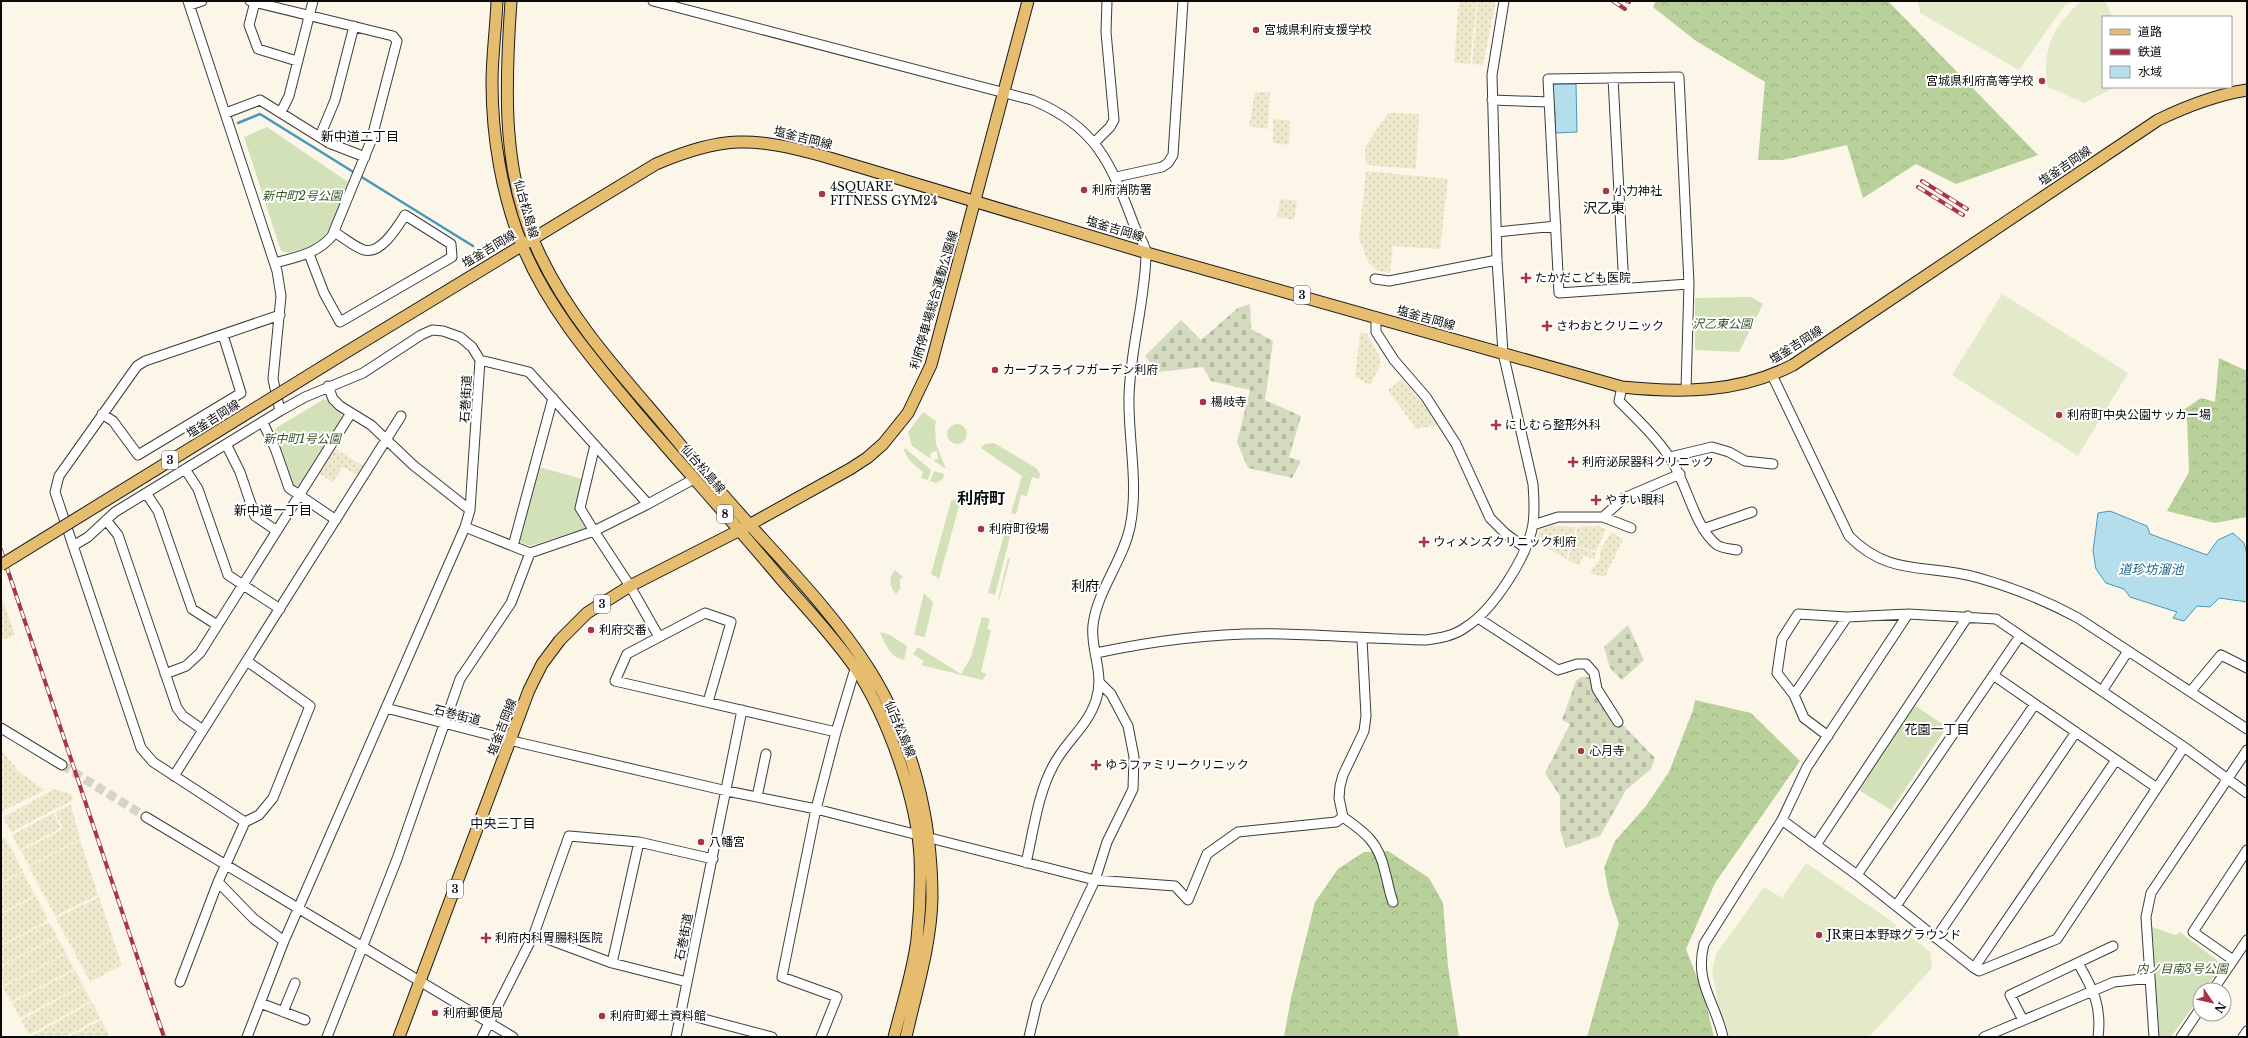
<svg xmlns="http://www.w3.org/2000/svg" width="2248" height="1038" font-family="'Libre Baskerville','Noto Sans JP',serif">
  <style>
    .farmland { fill: url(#farmland-dots) }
    .grass { fill: #d2e1b8 }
    .forest { fill: url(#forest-crowns) }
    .cemetery { fill: url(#cemetery-stones) }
    .pitch { fill: #e2eac9 }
    .water { fill: #b5deed; stroke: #4598ba }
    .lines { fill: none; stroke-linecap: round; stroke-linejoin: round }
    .stream { stroke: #4598ba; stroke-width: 2.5 }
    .minor-tunnel { stroke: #d8d3c8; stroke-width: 9; stroke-dasharray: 9 4.5; stroke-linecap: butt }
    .minor-casing { stroke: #3d3d3d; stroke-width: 11 }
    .major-casing { stroke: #1b1b1b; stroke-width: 13 }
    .minor { stroke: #fff; stroke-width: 9 }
    .major { stroke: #e6bd6f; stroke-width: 11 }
    .rail-casing { stroke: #a63547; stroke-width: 4 }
    .rail { stroke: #fff; stroke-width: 2.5; stroke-dasharray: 8; stroke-linecap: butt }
    .major-bridge-casing { stroke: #1b1b1b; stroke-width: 13; stroke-linecap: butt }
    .major-bridge { stroke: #e6bd6f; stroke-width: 11 }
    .poi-dot { fill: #a63547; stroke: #fff; stroke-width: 1.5 }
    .labels { text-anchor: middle; stroke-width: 4; stroke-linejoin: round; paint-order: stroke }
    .shield { fill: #fff; stroke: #545454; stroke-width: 1 }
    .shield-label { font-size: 11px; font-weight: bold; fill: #0a0a0a }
    .poi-label { font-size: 12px; fill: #0a0a0a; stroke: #fff; text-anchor: start }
    .street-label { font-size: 12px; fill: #0a0a0a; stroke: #fff }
    .park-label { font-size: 12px; font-style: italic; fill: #345824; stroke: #fff }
    .neighbourhood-label { font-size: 13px; fill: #0a0a0a; stroke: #fff }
    .water-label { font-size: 13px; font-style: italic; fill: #25688a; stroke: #fff }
    .quarter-label { font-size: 14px; fill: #0a0a0a; stroke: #fff }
    .district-label { font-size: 16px; font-weight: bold; fill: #0a0a0a; stroke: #fff }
  </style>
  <defs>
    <pattern id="farmland-dots" width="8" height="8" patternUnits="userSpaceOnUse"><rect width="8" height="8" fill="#eee8cd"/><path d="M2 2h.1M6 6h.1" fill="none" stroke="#cbc6af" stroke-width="1.8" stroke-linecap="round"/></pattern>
    <pattern id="forest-crowns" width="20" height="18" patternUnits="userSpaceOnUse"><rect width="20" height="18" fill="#b8d09a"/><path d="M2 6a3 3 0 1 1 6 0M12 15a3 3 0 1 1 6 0" fill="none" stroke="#9db183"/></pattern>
    <pattern id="cemetery-stones" width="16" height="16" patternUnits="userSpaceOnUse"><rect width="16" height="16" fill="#d4dabe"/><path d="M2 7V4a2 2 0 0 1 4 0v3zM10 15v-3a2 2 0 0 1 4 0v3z" fill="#b5baa2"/></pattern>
  </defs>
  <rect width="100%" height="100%" fill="#fcf6e9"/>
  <path class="farmland" d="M1459,1H1477L1470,64L1454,62Z
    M1478,1H1496L1483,65L1472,64Z
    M1255,92H1270L1268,129L1249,126Z
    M1388,113L1419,114L1416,169L1366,165L1365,147Z
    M1273,119L1290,121L1289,145L1273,143Z
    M1366,171L1448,179L1440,249L1393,246L1390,273L1377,271L1369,263L1359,239Z
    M1280,199L1297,201L1294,220L1277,217Z
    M1360,332L1367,334L1380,357V366L1370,385L1355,377Z
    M1402,379L1426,406L1439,425L1416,429L1388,390Z
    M334,448L365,467L359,476L343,467L333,482L318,473Z
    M1552,526L1576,527L1566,559L1536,541L1540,529Z
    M1599,526L1606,529L1596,551L1572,545L1578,527Z
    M1611,532L1623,539L1605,577L1590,573L1600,559V551Z
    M1572,546L1595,552V559L1583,556L1579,566L1568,560Z
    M3,601L15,635L1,640V602Z
    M1,750L19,772L45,790L1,812Z
    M55,789L72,795L73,800L11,832L3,817Z
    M71,805L80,839L29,866L21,851L63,829L55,812Z
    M53,813L61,828L20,850L12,835Z
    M5,838L23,871L1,882V840Z
    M80,840L98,895L55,916L29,867Z
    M23,872L35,895L1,913V883Z
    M36,896L47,917L45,922L1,945V914Z
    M99,897L122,965L90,982L56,918Z
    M46,923H50L57,936L1,966V946Z
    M57,937L66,953L3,986L1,967Z
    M66,954L74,969L11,1002L3,987Z
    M75,970L83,985L20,1018L12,1003Z
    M83,986L91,1001L29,1035L21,1020Z
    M92,1002L100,1018L65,1037H30Z
    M101,1020L109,1035L104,1037H68Z"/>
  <path class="grass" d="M267,127L348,182C337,209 332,242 302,251C293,253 290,254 281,251L244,137Z
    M1751,297L1763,304L1739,352L1695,350V298Z
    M324,399C333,401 341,409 343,418L300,485L294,487L273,435L276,428Z
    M923,412L936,421L935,427L936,444L946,469L933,460L938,459L937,451L930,453L931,459L912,446L908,432Z
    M947 434a10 10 0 1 1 20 0a10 10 0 1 1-20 0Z
    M994,443L1036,468L1040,473L1039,479L1032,477L1027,496L1021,495L1016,514L1011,513L1022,476L981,448L985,444Z
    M903,449H906L931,470L928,480L921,478L923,472L910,461Z
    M539,467L582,479L575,509L586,528L530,546L519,542Z
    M934,471L944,474L943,479L936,483L930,481Z
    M958,498L961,499L939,579L931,574L951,501Z
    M1008,520L1014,521L995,595L988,593Z
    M1008,558L1010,559L999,600H998Z
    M895,570L903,577L900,579V589L896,594C889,585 888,579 895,570Z
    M924,593L933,602L925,637L914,635Z
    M982,617L990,619L987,629L991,630L981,672L987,674L982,680L921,665L924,661L913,654L918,647L961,674L971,657Z
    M880,632L890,635L907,646L904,660C890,657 886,645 880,632Z
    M1914,705L1947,727L1891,810L1859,790Z
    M2152,927L2175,935L2180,932L2222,964L2205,990H2200V997L2171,1037H2160L2159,1035Z"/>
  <path class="forest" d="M1656,1H1888L2038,155L1956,184L1916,164L1863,198L1847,145L1783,160H1758L1765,82L1696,41L1653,7Z
    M2219,358L2247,371V517L2215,523L2167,511L2189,472L2187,418L2176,415L2201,398L2215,402Z
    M1695,700L1751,713L1800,761L1715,883L1686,949L1705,999L1714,1037H1587L1619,924L1609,894L1604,868L1615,841L1646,806L1669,772L1693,710Z
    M1388,851L1429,878L1443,903L1448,966L1459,1037H1284L1291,998L1315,902L1338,869L1364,852Z"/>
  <path class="cemetery" d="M1250,304L1251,329L1273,341L1265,400L1301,416L1289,457L1301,461L1292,478L1248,468L1237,442L1250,390L1211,381L1203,367L1158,372L1145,356L1181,320L1201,340L1238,308Z
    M1628,625L1644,660L1622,680L1610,668L1604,647Z
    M1581,677H1591L1618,727L1623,725L1655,758L1651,769L1626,790L1600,836L1566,848L1560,831V796L1545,773L1570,724L1562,720L1576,681Z"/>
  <path class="pitch" d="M1918,1H2073L2065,5L2019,70L1920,13Z
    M2084,1H2105L2113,17H2103V87H2115L2084,103L2048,87C2042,59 2049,34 2069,13C2074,8 2077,3 2084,1Z
    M2002,294L2128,373L2078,456L1952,375Z
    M1806,863L1887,918L1930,952L1932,968L1869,1037H1730L1718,1003L1712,970L1716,954L1764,887L1782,898Z"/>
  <path class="water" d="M1555,84H1576L1577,132L1555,133V111L1552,109L1551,87Z
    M2110,511L2147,526L2150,534L2207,555L2218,540L2233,533L2244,543L2247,554V602L2219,598L2210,607L2197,606L2184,621L2173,618L2177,612L2130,597L2124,589L2106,583L2096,569L2093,551L2098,513Z"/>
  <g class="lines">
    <path class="stream" d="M238,123L260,114L355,173
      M360,176L473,246"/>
    <path class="minor-tunnel" d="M62,765L146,817"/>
    <defs>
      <path id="minor" d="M188,1L277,271L281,296L273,379L280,411
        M250,1L393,36L397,41L371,141L332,236C317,254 296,257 275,263
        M653,1L1032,100C1096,126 1111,163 1134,225C1137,234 1147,246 1146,255C1145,302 1130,350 1129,397C1128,440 1139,484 1130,527C1123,561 1097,591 1093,625C1090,650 1105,673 1096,700C1088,726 1065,742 1053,766C1038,793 1033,833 1026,863
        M255,2L249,25L258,49L297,61
        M190,5L202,1
        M1613,78L1624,288
        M1492,100L1549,102
        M281,112L289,96L313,1
        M226,113L260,100L329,143L365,157
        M320,136L335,100L354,26
        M1095,142L1110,127L1114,120L1106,32L1107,1
        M1116,177L1162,167L1168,163L1173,155L1183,1
        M1497,232L1556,226
        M309,254L324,293L340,322L452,257L451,244L405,215C398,226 381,255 364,250C354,247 343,237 334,232
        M1375,279L1389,281L1497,260
        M1376,317V332L1394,360L1426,397L1456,444L1490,518L1505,533L1525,548
        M1772,375L1849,536C1890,578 1929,563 1979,578C2014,588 2047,601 2078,618L2247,729
        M328,386L333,399L340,406L371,425L413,465L470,510
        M1622,387L1619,401C1637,419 1656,437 1670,458C1687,483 1694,527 1717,545C1721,548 1731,549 1737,550
        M1686,390L1689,284L1679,77L1548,79L1559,293L1689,284
        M102,414L113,421L138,455L241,393L223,335
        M263,423L275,448L289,488L336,520
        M226,444L240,472L255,516L277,531
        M1670,457L1712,447L1729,452L1745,461L1773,464
        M185,469L198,489L228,575L280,609
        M146,493L158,511L192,609L217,625
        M648,504L694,479
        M1603,517L1624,498L1680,474
        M106,520L118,535L177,708L183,716L203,730
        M1533,525L1558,517H1603L1631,528
        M1703,529L1752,512
        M73,546L88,537L115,512L280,411L305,397L363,373L421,335L432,330L443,331L460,337L472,347L480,360L529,372L648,504L594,531L580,508L595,445
        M513,546L553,398
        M530,553L594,531L630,586L659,637
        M1478,618L1558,670L1577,664H1586L1594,673L1597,689L1618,722
        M2020,636L1857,875L1974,968L1979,971L2057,939L2184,747
        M1362,639L1366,716L1364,731L1343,775L1340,786L1339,798L1343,817C1366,833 1379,843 1385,872C1388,882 1389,892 1393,902
        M1096,653C1157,640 1221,632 1283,634C1331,635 1378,639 1426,640C1440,638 1454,636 1466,627C1493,610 1528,556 1533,524C1535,510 1534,497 1533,484L1503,353L1497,260L1492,75L1504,1
        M165,674L186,666L200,653L351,413
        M1993,675L2157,788
        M2102,691L2128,651
        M2191,691L2221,655L2247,668
        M1794,695L1847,617
        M708,702L731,622L705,613L627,654L615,681L836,732
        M386,708L521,743L727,791L816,809L1095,880L1175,886L1188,900L1207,854L1238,832L1336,822L1343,817
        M1,728L62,765
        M1828,736L1804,718L1794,695L1777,673L1782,639L1798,614L1847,617L1908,614L1996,619L2184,747L2247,793
        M174,776L401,416
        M757,797L766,754
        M146,817L513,1037
        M1782,820L1857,875
        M245,822L153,762L141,748L55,492L59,476L137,366L145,361L280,315
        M1816,845L1968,616
        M218,882L254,919L284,941
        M1896,906L2035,704
        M534,934L612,963L687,982
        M1936,938L2076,732
        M2233,960L2193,932L2247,850
        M612,963L639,842
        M2078,963C2093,989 2102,1006 2098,1037
        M1974,968L2116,760
        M180,982L218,882L245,822L259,815L273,798L310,706L247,661
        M2213,990L2247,940
        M260,1003L305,1020
        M283,1012L295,983
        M681,1013L772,1037
        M2023,1020L2010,995L2113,946
        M247,1037L284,941L465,527L470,510L480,360
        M327,1037L397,859L460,679L511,603L530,553L465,527
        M482,1037L534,934L569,836L639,842L713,859
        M676,1037L742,710
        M821,1037L837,997L782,977L816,809L836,732L855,669
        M1029,1037L1037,1003L1095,880L1107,842L1133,789L1134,757L1128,726L1111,694L1100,683
        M1723,1037C1715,1001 1694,983 1704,944L1782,820L1807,767L1908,614
        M1984,1037L2114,982L2150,978
        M2154,1037L2146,917L2151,893L2247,750
        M2181,1037L2200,1009
        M2243,1037L2247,1031"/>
      <path id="major" d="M497,1C496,28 492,56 492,83C492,137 502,195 522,245C548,309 594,361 638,414C685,469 734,523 781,579C806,608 834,637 856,669C888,718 917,799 920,857C921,884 920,912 917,939C913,972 902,1005 894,1037
        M511,1C505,86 501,176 540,255C568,314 611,363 653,412C685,450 716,488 749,524C789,568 837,618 869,669C912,737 932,818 932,898C931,945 916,992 906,1037
        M340,356L656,164C724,135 753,137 823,156L1147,253L1622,387C1681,393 1739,393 1793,365L2158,120C2187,106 2215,95 2247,90
        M399,1037L529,690L542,664L560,640L587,613L630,586L740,530L850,469L867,458L883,444L908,413L931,365L1028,1"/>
    </defs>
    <use href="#minor" class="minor-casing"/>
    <use href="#major" class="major-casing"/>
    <use href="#minor" class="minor"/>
    <use href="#major" class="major"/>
    <defs>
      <path id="rail" d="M1613,1L1625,9
        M1627,1L1629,2
        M1922,181L1967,209
        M1918,187L1963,215
        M1,550L164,1037"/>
    </defs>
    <use href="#rail" class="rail-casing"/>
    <use href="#rail" class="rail"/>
    <defs>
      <path id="major-bridge" d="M1,565L340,356"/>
    </defs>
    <use href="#major-bridge" class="major-bridge-casing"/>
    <use href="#major-bridge" class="major-bridge"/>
  </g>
  <g class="poi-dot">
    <circle cx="1256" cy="30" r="4"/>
    <circle cx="2042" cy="81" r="4"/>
    <circle cx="1084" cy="190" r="4"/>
    <circle cx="1606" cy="191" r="4"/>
    <circle cx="822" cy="194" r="4"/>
    <path d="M1524 272h4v4h4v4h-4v4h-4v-4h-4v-4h4z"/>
    <path d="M1545 320h4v4h4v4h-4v4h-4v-4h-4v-4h4z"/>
    <circle cx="995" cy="370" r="4"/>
    <circle cx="1203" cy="402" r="4"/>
    <circle cx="2059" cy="415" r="4"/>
    <path d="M1494 419h4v4h4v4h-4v4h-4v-4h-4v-4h4z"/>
    <path d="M1571 456h4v4h4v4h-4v4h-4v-4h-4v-4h4z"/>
    <path d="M1594 494h4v4h4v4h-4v4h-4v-4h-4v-4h4z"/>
    <circle cx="981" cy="529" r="4"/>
    <path d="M1422 536h4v4h4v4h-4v4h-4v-4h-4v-4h4z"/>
    <circle cx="591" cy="630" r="4"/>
    <circle cx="1581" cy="751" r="4"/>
    <path d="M1094 759h4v4h4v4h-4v4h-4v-4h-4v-4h4z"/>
    <circle cx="701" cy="842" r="4"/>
    <circle cx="1819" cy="935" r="4"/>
    <path d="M484 932h4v4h4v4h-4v4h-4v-4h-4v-4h4z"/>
    <circle cx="435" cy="1013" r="4"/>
    <circle cx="602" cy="1016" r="4"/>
  </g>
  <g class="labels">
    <g class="shield">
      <rect x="1294" y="286" width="16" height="18" rx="3"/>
      <rect x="162" y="451" width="16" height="18" rx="3"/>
      <rect x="717" y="505" width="16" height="18" rx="3"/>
      <rect x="594" y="595" width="16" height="18" rx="3"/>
      <rect x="447" y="880" width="16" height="18" rx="3"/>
    </g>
    <g class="shield-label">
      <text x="1302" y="299">3</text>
      <text x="170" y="464">3</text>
      <text x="725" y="518">8</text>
      <text x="602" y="608">3</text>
      <text x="455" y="893">3</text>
    </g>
    <g class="poi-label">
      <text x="1264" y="34">宮城県利府支援学校</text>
      <text x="2034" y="85" text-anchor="end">宮城県利府高等学校</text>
      <text x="830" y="191">4SQUARE<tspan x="830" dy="14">FITNESS GYM24</tspan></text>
      <text x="1092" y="194">利府消防署</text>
      <text x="1614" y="195">小力神社</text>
      <text x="1535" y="282">たかだこども医院</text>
      <text x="1556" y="330">さわおとクリニック</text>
      <text x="1003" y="374">カーブスライフガーデン利府</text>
      <text x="1211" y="406">楊岐寺</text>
      <text x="2067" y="419">利府町中央公園サッカー場</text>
      <text x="1505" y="429">にしむら整形外科</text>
      <text x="1582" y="466">利府泌尿器科クリニック</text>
      <text x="1605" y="504">やすい眼科</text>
      <text x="989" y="533">利府町役場</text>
      <text x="1433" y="546">ウィメンズクリニック利府</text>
      <text x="599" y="634">利府交番</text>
      <text x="1589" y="755">心月寺</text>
      <text x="1105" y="769">ゆうファミリークリニック</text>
      <text x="709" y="846">八幡宮</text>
      <text x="1827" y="939">JR東日本野球グラウンド</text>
      <text x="495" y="942">利府内科胃腸科医院</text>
      <text x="443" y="1017">利府郵便局</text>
      <text x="610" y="1020">利府町郷土資料館</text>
    </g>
    <g class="street-label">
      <text transform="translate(803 138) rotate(14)" y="4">塩釜吉岡線</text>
      <text transform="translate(2065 166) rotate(-34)" y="4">塩釜吉岡線</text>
      <text transform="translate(526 209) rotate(74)" y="4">仙台松島線</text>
      <text transform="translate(1115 229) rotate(17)" y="4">塩釜吉岡線</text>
      <text transform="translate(489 249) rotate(-31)" y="4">塩釜吉岡線</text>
      <text transform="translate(934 300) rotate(-74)" y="4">利府停車場総合運動公園線</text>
      <text transform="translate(1426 318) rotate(16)" y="4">塩釜吉岡線</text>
      <text transform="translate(1796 345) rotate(-32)" y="4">塩釜吉岡線</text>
      <text transform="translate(466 399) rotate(-87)" y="4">石巻街道</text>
      <text transform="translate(213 419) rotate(-32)" y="4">塩釜吉岡線</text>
      <text transform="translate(703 469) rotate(49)" y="4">仙台松島線</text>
      <text transform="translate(457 715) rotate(14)" y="4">石巻街道</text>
      <text transform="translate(502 727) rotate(-69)" y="4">塩釜吉岡線</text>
      <text transform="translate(900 729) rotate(67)" y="4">仙台松島線</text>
      <text transform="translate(684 937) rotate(-79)" y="4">石巻街道</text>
    </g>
    <g class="park-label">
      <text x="302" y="200">新中町2号公園</text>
      <text x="1722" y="328">沢乙東公園</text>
      <text x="302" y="443">新中町1号公園</text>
      <text x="2182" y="973">内ノ目南3号公園</text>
    </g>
    <g class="neighbourhood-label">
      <text x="360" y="141">新中道二丁目</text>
      <text x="273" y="515">新中道一丁目</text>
      <text x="1937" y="734">花園一丁目</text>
      <text x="503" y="828">中央三丁目</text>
    </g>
    <g class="water-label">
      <text x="2151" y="574">道珍坊溜池</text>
    </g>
    <g class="quarter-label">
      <text x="1604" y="213">沢乙東</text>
      <text x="1085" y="591">利府</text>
    </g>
    <g class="district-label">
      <text x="981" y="504">利府町</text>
    </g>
  </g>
  <rect width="2248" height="1038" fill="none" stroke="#0a0a0a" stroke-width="4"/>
  <rect x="2102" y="16" width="130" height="72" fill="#ffffff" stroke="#9d9d9d"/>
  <rect x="2110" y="29" width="20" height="6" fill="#e6bd6f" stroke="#9d9d9d"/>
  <text x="2138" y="36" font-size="12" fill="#0a0a0a">道路</text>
  <rect x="2110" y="49" width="20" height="6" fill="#a63547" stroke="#9d9d9d"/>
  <text x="2138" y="56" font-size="12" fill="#0a0a0a">鉄道</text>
  <rect x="2110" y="66" width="20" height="12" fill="#b5deed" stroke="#9d9d9d"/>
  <text x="2138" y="76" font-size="12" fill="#0a0a0a">水域</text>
  <g transform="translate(2212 1002) rotate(124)"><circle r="19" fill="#ffffff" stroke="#9d9d9d"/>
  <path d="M0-3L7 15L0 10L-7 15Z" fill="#a63547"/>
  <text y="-6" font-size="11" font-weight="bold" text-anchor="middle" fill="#0a0a0a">N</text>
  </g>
</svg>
